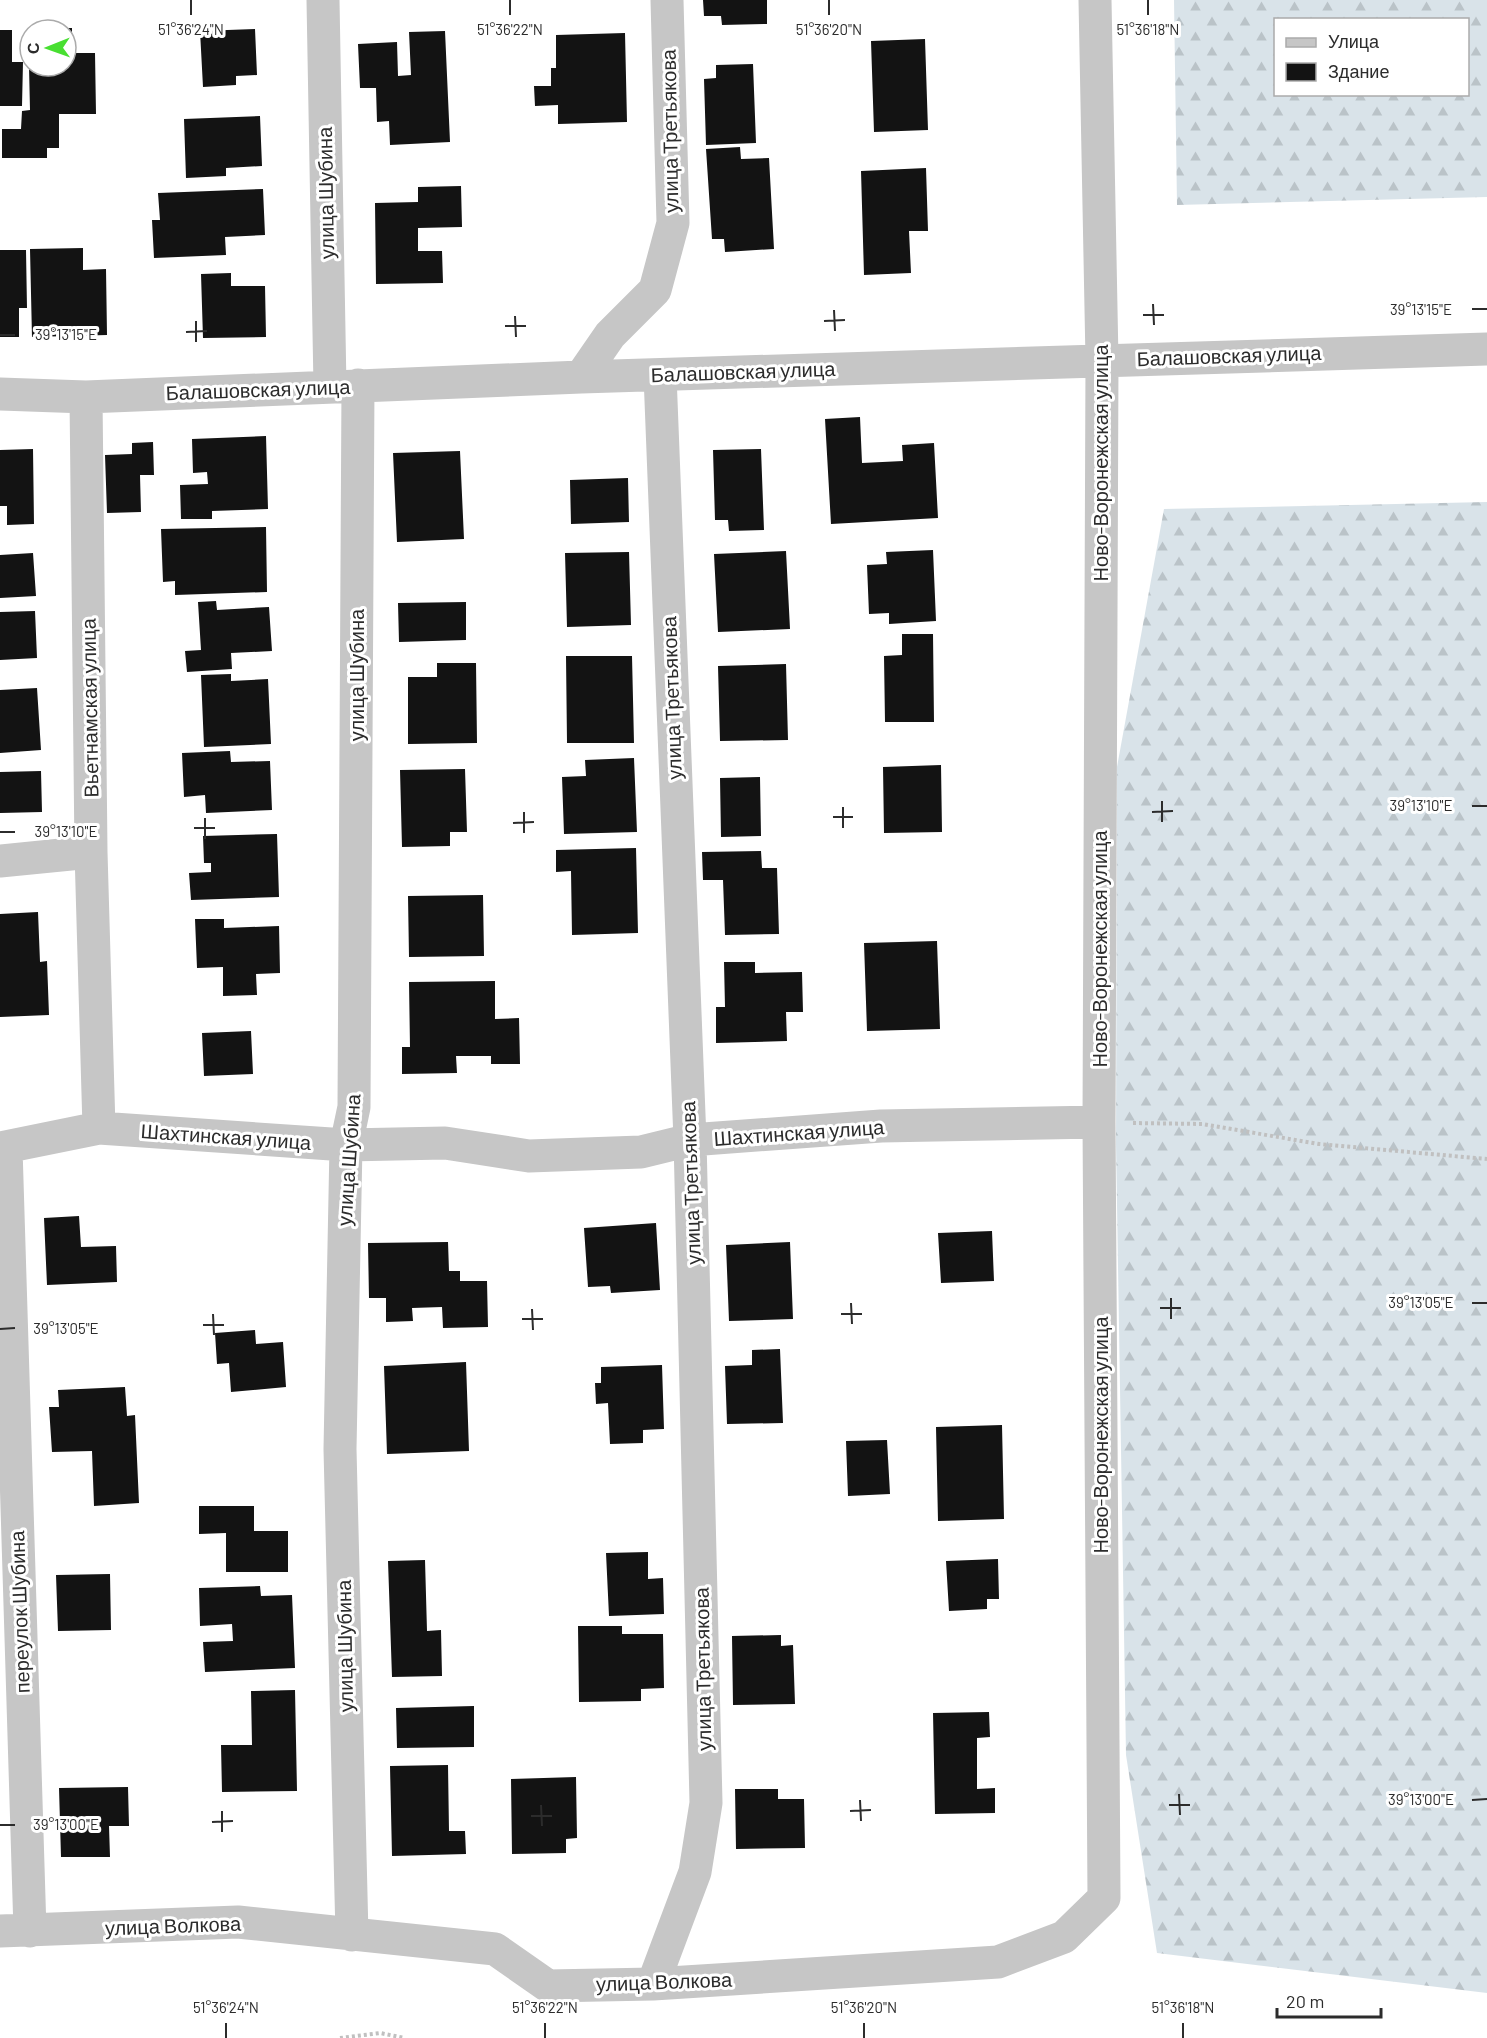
<svg xmlns="http://www.w3.org/2000/svg" width="1487" height="2038" font-family="Barlow,sans-serif">
  <style>
    .forest { fill: url(#forest-firs); fill-rule: evenodd }
    .building { fill: #131313 }
    .lines { fill: none; stroke-linecap: round; stroke-linejoin: round }
    .path { stroke: #c0c0c0; stroke-width: 4; stroke-dasharray: 3 3; stroke-linecap: butt }
    .minor { stroke: #c6c6c6; stroke-width: 33 }
    .ticks { fill: none; stroke: #2c2c2c; stroke-width: 2 }
    .labels { text-anchor: middle; stroke-width: 6; stroke-linejoin: round; paint-order: stroke }
    .street-label { font-size: 20px; fill: #2c2c2c; stroke: #fff }
    .ticks-label { font-size: 15px; text-anchor: middle; fill: #2c2c2c; stroke: #fff; stroke-width: 6; stroke-linejoin: round; paint-order: stroke }
  </style>
  <defs>
    <pattern id="forest-firs" width="22" height="20" patternUnits="userSpaceOnUse" patternTransform="scale(1.5)"><rect width="22" height="20" fill="#d9e3e9"/><path d="M5 1l3.5 6h-7zM16 11l3.5 6h-7z" fill="#bac3c8"/></pattern>
  </defs>
  <rect width="100%" height="100%" fill="#fff"/>
  <path class="forest" d="M1174,0H1487V197L1177,205ZM1276,20H1468V94H1276Z
    M1487,502V1993L1157,1953L1126,1755L1116,1144L1117,767L1164,509Z"/>
  <path class="building" d="M703,0H767V24L722,25L721,16H704Z
    M66,28H72V53H95L96,114H59V148H47V158H2V129H21L22,111L30,110L29,66H66Z
    M255,29L257,75L236,76V85L203,87L200,31Z
    M0,30H12V62H23L22,106H0Z
    M445,31L450,142L390,145L389,121L377,122L376,88H360L358,44L397,42L398,76L411,75L409,32Z
    M625,33L627,122L558,124V105L535,106L534,86H551V68H556V35Z
    M925,39L928,130L874,132L871,41Z
    M753,64L756,143L706,145L704,79L716,78V65Z
    M260,116L262,166L226,168V176L186,178L184,119Z
    M740,147L741,159L769,158L774,249L725,252L724,239H712L706,149Z
    M926,168L928,231H909L911,273L864,275L861,171Z
    M461,186L462,227L418,228V251H442L443,283L376,284L375,203L418,202V187Z
    M263,189L265,235L225,237L226,255L154,258L152,220H160L158,193Z
    M83,248V270L106,269L107,335L32,337L30,249Z
    M0,250H26L27,308H19V337H0Z
    M231,273V286H265L266,337L203,338L201,274Z
    M860,417L862,463L903,461L902,445L934,443L938,518L831,524L825,419Z
    M266,436L268,509L212,511V519H181L180,485L208,484L207,472L193,473L192,439Z
    M153,442L154,475H140L141,512L107,513L105,455L132,454V443Z
    M33,449L34,524L7,525V506H0V450Z
    M761,449L764,530L729,531L728,520H715L713,450Z
    M460,451L464,539L397,542L393,453Z
    M628,478L629,522L571,524L570,480Z
    M266,527L267,592L175,595V581L163,582L161,529Z
    M933,550L936,621L889,624V613L869,614L867,565L887,564L886,552Z
    M786,551L790,629L718,632L714,554Z
    M629,552L631,625L567,627L565,553Z
    M33,553L36,596L0,598V555Z
    M216,601L217,610L269,607L272,651L231,653L232,669L187,672L185,651L201,650L198,602Z
    M466,602V640L399,642L398,603Z
    M35,611L37,658L0,660V612Z
    M902,634H933L934,722H885L884,656L902,655Z
    M566,656H632L634,743H567Z
    M437,663H476L477,743L408,744V677H437Z
    M786,664L788,740L720,741L718,666Z
    M231,674V681L268,679L271,744L204,747L201,675Z
    M37,688L41,750L0,753V690Z
    M230,751L231,762L270,761L272,810L206,813L205,795L184,797L182,753Z
    M634,758L637,832L564,834L562,777L586,776L585,760Z
    M941,765L942,832L884,833L883,767Z
    M465,769L467,832H450V846L402,847L400,770Z
    M41,771L42,812L0,813V772Z
    M760,777L761,836L721,837L720,778Z
    M277,834L279,897L191,900L189,873L211,872V863H204L203,836Z
    M636,848L638,933L572,935L571,871L556,872V850Z
    M761,851L762,868H777L779,934L725,935L723,880H703L702,852Z
    M483,895L484,956L409,957L408,896Z
    M38,912L40,962L47,961L49,1015L0,1017V914Z
    M195,919H224V928L279,926L280,973L256,974L257,995L223,996V967L197,968Z
    M937,941L940,1029L867,1031L864,943Z
    M724,962H755V973L802,972L803,1012H786L787,1041L716,1043V1007H725Z
    M495,981V1019L519,1018L520,1064H491V1056H456L457,1073L402,1074V1047H410L409,982Z
    M251,1031L253,1074L204,1076L202,1033Z
    M79,1216L81,1247L116,1246L117,1282L47,1285L44,1218Z
    M656,1223L660,1290L611,1293L610,1286L588,1287L584,1228Z
    M992,1231L994,1281L941,1283L938,1233Z
    M448,1242L449,1271H460V1281H487L488,1327L443,1328L442,1307L412,1308L413,1321L386,1322V1298H369L368,1243Z
    M790,1242L793,1319L729,1321L726,1245Z
    M255,1330L256,1344L283,1342L286,1387L231,1392L229,1363L217,1364L215,1333Z
    M780,1349L783,1423L727,1424L725,1366L752,1365V1350Z
    M466,1362L469,1451L387,1454L384,1366Z
    M662,1365L664,1429L643,1430V1443L610,1444L608,1403L596,1404L595,1383H601V1367Z
    M125,1387L127,1416L135,1415L139,1503L94,1506L92,1451L52,1452L49,1407H59L58,1390Z
    M1002,1425L1004,1519L938,1521L936,1427Z
    M887,1440L890,1494L848,1496L846,1441Z
    M199,1506H254V1531H288V1572H226V1533L199,1534Z
    M648,1552V1579L663,1578L664,1614L609,1616L606,1553Z
    M998,1559L999,1599H987V1609L949,1611L946,1561Z
    M425,1560L427,1631L441,1630L442,1676L392,1677L388,1561Z
    M110,1574L111,1630L58,1631L56,1575Z
    M260,1586L261,1596L292,1595L295,1668L205,1672L203,1642L233,1641L232,1624L200,1626L199,1588Z
    M578,1626H622V1634H663L664,1688L641,1689V1701L579,1702Z
    M781,1635V1646L793,1645L795,1704L733,1705L732,1636Z
    M295,1690L297,1791L222,1792L221,1745H252L251,1691Z
    M474,1706V1747L397,1748L396,1708Z
    M989,1712L990,1737L977,1738V1789L995,1788V1813L935,1814L933,1713Z
    M448,1765L449,1831H465L466,1854L392,1856L390,1766Z
    M576,1777L577,1838L566,1839V1853L512,1854L511,1779Z
    M128,1787L129,1826H109L110,1857H61L59,1788Z
    M735,1789H778V1799H804L805,1848L736,1849Z"/>
  <g class="lines">
    <path class="path" d="M1133,1123L1202,1124L1319,1144L1487,1159
      M340,2038L380,2033L405,2038"/>
    <path class="minor" d="M323,0L330,387
      M581,377L610,335L655,290L673,223L667,0
      M0,394L86,397L581,377L1487,349
      M86,397L91,852L99,1128
      M0,861L91,852
      M0,1148L99,1128L346,1145L445,1143L529,1156L641,1152L690,1140L881,1126L1099,1122
      M6,1148L30,1931
      M0,1931L238,1922L495,1949L548,1986L653,1984L998,1962L1064,1937L1104,1898L1099,1122L1102,360L1095,0
      M352,1935L340,1449L346,1145L354,1107L358,385
      M653,1984L695,1872L706,1803L690,1140L660,375"/>
  </g>
  <path class="ticks" d="M191,0V15M510,0V15M829,0V15M1148,0V15M1153,304L1154,325M1472,309H1487M834,310L835,331M1143,315H1164M515,316L516,337M196,321V342M824,321L845,320M505,326H526M186,332L207,331M0,335H15M1162,801V822M1472,806H1487M843,807V828M524,812V833M1152,812L1173,811M833,817H853M205,818V839M513,823L534,822M194,828H215M0,832H15M1171,1298V1319M851,1303L852,1324M1472,1303H1487M1160,1308H1181M532,1309L533,1330M213,1314L214,1335M841,1314H862M522,1319H543M203,1325H224M0,1329L15,1328M1179,1794L1180,1815M860,1800L861,1821M1472,1800L1487,1799M541,1805L542,1826M1169,1805H1190M222,1811V1832M850,1811L871,1810M531,1816H552M212,1822L233,1821M0,1825H15M226,2023V2038M545,2023V2038M864,2023V2038M1183,2023V2038"/>
  <g class="labels">
    <g class="street-label">
      <text transform="translate(670 131) rotate(-91)" y="7">улица Третьякова</text>
      <text transform="translate(326 193) rotate(-91)" y="7">улица Шубина</text>
      <text transform="translate(1229 356) rotate(-2)" y="7">Балашовская улица</text>
      <text transform="translate(743 372) rotate(-2)" y="7">Балашовская улица</text>
      <text transform="translate(258 390) rotate(-2)" y="7">Балашовская улица</text>
      <text transform="translate(1101 463) rotate(-90)" y="7">Ново-Воронежская улица</text>
      <text transform="translate(357 675) rotate(-90)" y="7">улица Шубина</text>
      <text transform="translate(672 698) rotate(-92)" y="7">улица Третьякова</text>
      <text transform="translate(90 708) rotate(-91)" y="7">Вьетнамская улица</text>
      <text transform="translate(1100 949) rotate(-90)" y="7">Ново-Воронежская улица</text>
      <text transform="translate(799 1133) rotate(-4)" y="7">Шахтинская улица</text>
      <text transform="translate(226 1137) rotate(4)" y="7">Шахтинская улица</text>
      <text transform="translate(349 1160) rotate(-86)" y="7">улица Шубина</text>
      <text transform="translate(691 1183) rotate(-92)" y="7">улица Третьякова</text>
      <text transform="translate(1101 1435) rotate(-90)" y="7">Ново-Воронежская улица</text>
      <text transform="translate(20 1612) rotate(-92)" y="7">переулок Шубина</text>
      <text transform="translate(345 1646) rotate(-91)" y="7">улица Шубина</text>
      <text transform="translate(703 1669) rotate(-91)" y="7">улица Третьякова</text>
      <text transform="translate(173 1926) rotate(-2)" y="7">улица Волкова</text>
      <text transform="translate(664 1982) rotate(-2)" y="7">улица Волкова</text>
    </g>
  </g>
  <g class="ticks-label">
    <text x="191" y="35">51°36'24"N</text>
    <text x="510" y="35">51°36'22"N</text>
    <text x="829" y="35">51°36'20"N</text>
    <text x="1148" y="35">51°36'18"N</text>
    <text x="1421" y="315">39°13'15"E</text>
    <text x="66" y="340">39°13'15"E</text>
    <text x="1421" y="811">39°13'10"E</text>
    <text x="66" y="837">39°13'10"E</text>
    <text x="1421" y="1308">39°13'05"E</text>
    <text x="66" y="1334">39°13'05"E</text>
    <text x="1421" y="1805">39°13'00"E</text>
    <text x="66" y="1830">39°13'00"E</text>
    <text x="226" y="2013">51°36'24"N</text>
    <text x="545" y="2013">51°36'22"N</text>
    <text x="864" y="2013">51°36'20"N</text>
    <text x="1183" y="2013">51°36'18"N</text>
  </g>
  <rect x="1274" y="18" width="195" height="78" fill="#ffffff" stroke="#ababab" stroke-width="1.5"/>
  <rect x="1286" y="38" width="30" height="9" fill="#c6c6c6" stroke="#ababab" stroke-width="1.5"/>
  <text x="1328" y="48" font-size="18" fill="#2c2c2c">Улица</text>
  <rect x="1286" y="63" width="30" height="18" fill="#131313" stroke="#ababab" stroke-width="1.5"/>
  <text x="1328" y="78" font-size="18" fill="#2c2c2c">Здание</text>
  <g transform="translate(48 48) rotate(269)"><circle r="28" fill="#ffffff" stroke="#ababab" stroke-width="1.5"/>
  <path d="M0-4.5L10 22L0 15L-10 22Z" fill="#48df31"/>
  <text y="-9" font-size="16" font-weight="bold" text-anchor="middle" fill="#2c2c2c">С</text>
  </g>
  <path d="M1277 2008v9h104v-9" fill="none" stroke="#2c2c2c" stroke-width="3"/>
  <text x="1286" y="2008" font-size="18" fill="#2c2c2c" stroke="#ffffff" stroke-width="4.5" paint-order="stroke">20 m</text>
</svg>
